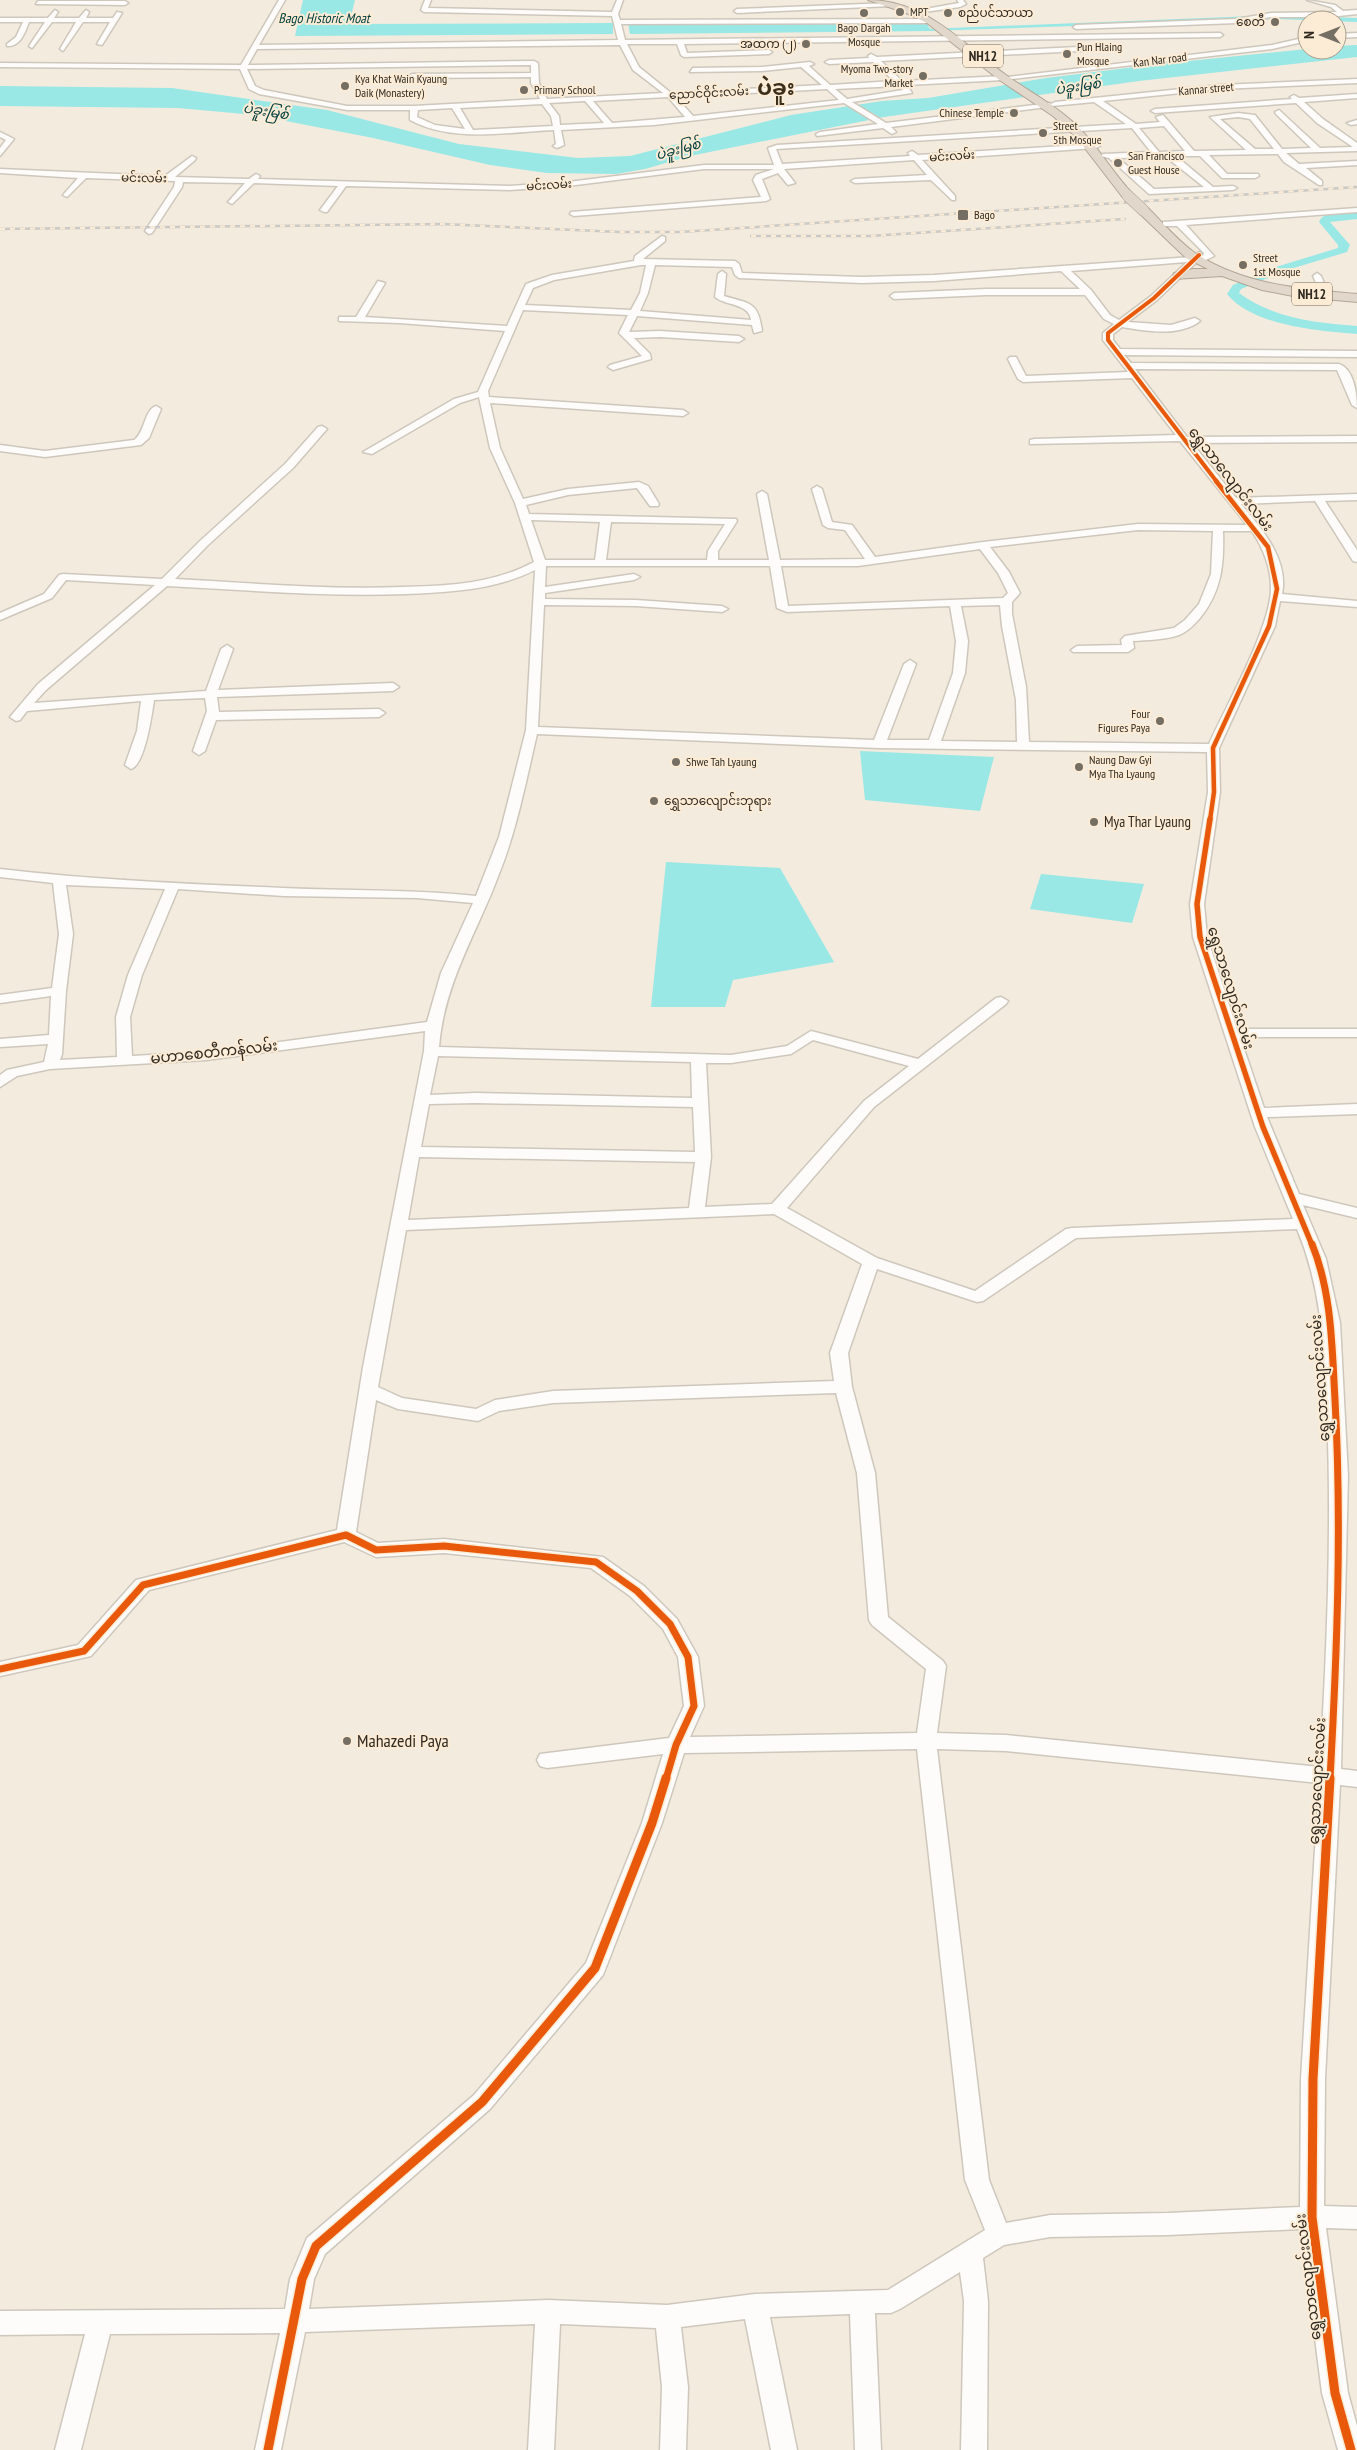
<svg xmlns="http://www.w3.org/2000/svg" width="1357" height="2450" font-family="'PT Sans Narrow','Noto Sans Myanmar',sans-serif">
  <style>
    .water { fill: #99e8e6 }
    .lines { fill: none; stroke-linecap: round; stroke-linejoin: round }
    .canal { fill: #99e8e6; fill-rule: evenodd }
    .river { fill: #99e8e6; fill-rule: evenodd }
    .minor-casing { stroke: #cec7bc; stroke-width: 3 }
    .highway-casing { stroke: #b3a695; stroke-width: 2 }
    .minor { fill: #fdfcfa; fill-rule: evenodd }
    .highway { fill: #e1d7cb; fill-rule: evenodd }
    .rail-casing { stroke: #cbc9c5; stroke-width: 2.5 }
    .rail { stroke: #fcecd5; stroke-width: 2; stroke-dasharray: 5; stroke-linecap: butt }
    .highway-bridge-casing { stroke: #b3a695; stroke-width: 12; stroke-linecap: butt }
    .highway-bridge { stroke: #e1d7cb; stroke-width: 11 }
    .cycleway-far4-casing { stroke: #fcecd5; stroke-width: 5.5 }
    .cycleway-far3-casing { stroke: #fcecd5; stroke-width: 7 }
    .cycleway-far2-casing { stroke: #fcecd5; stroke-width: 8 }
    .cycleway-far1-casing { stroke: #fcecd5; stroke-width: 10 }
    .cycleway-casing { stroke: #fcecd5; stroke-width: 12 }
    .cycleway-far4 { stroke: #e8590c; stroke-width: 4 }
    .cycleway-far3 { stroke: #e8590c; stroke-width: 4.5 }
    .cycleway-far2 { stroke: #e8590c; stroke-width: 5.5 }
    .cycleway-far1 { stroke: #e8590c; stroke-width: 7 }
    .cycleway { stroke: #e8590c; stroke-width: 9 }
    .poi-dot { fill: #746e63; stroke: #fcecd5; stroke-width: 2 }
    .labels { text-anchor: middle; stroke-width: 4; stroke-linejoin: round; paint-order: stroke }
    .far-poi-label { font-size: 12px; fill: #302a21; stroke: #fcecd5; text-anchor: start }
    .far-street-label { font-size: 12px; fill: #302a21; stroke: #fcecd5 }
    .far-water-label { font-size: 14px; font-style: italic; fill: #074041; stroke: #fcecd5 }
    .shield { fill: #fcecd5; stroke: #6d6457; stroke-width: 1 }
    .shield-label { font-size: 14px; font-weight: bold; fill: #302a21 }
    .street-label { font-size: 15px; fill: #302a21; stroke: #fcecd5 }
    .poi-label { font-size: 15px; fill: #302a21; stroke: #fcecd5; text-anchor: start }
    .near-poi-label { font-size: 18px; fill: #302a21; stroke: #fcecd5; text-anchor: start }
    .far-town-label { font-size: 21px; font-weight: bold; fill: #3b2f1c; stroke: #fcecd5 }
  </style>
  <rect width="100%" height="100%" fill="#f3ebde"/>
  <path class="water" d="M303,0H355L349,24L613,23V34L295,36Z
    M926,22L931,31L630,34L628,23Z
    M1357,45V57L1139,81L884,117L690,156L645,169L616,174L547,173L490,165L373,138L255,115L178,108L0,106V86L172,88L327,110L459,144L578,158L630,156L791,115L882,101L928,98L1046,78L1159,64L1307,49L1337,50V46Z
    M860,751L994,757L980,811L865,800Z
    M666,862L780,868L834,962L733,980L725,1007H651Z
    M1041,874L1144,884L1132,923L1030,909Z"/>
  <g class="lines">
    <path class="canal" d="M1277,15L1357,18V22L1277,19L929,31L926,29Z"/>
    <path class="river" d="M1357,213V219L1330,222L1350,245L1347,252L1287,270L1241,289L1239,293C1275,319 1315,323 1357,326V334C1319,331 1253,326 1227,294L1233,285L1279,266L1338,248V245L1319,222C1324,209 1344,213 1357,213Z"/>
    <defs>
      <path id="minor" d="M279,0H285L259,45L618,40L612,16L424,12L421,10L425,0H431L428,8L612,12L617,0H623L618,14L620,20L930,19L933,21L930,23L621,24L625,40L1220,33L1223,35L1220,37L684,44L687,53L769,50L772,52L769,54L684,57L681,55L677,44H627L639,67L671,93L822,85L801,67L761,71L690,72L693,68L761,67L810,62L814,64L809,66L830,85L894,81L873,62L829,64L825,62L829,60L869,58L868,56L871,54L877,57L1099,46L1102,48L1099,50L881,61L902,81L1004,76L1008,78L1004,80L907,85L912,93L852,102L886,123L1050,103L1051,105L1047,107L891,127L896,132L892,134L883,128L817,136L816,134L820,132L878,124L844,103L654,125L561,130L564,145L557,148L553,146L556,144L554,130C508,132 452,143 410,120V110H347L259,94L249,89L240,69L0,67V63L241,65ZM620,45L633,70L663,93L547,99L539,83L538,63L534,61L248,65L257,49ZM531,65V73L412,74L408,76L412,78L531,77V83L540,99L414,106H347L264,90L255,86L247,69ZM899,86L903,90L847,99L835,89ZM827,89L839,100L693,116L676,97ZM668,97L685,117L612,123L593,101ZM585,101L604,123L560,125L559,116L549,103ZM542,104L551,116L553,126L473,130L460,108ZM452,108L465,129L435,125L417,117L418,110Z
        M957,0H963L966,4L960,7L917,13L914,11L959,3Z
        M1307,0L1335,5L1343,11L1357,10V14L1330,17H1271L1237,23L1076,29L1073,27L1076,25L1237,19L1271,13L1337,12L1331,7Z
        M38,1H125L128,3L125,5L36,4Z
        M890,3L892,6L737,13L734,11L737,9Z
        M55,10L58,12L54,18H79L86,10L89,12L86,18H113L117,12L122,13L102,45L97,44L110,22H83L63,51L60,49L76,22H52L32,48L29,46L45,22H29C25,33 20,47 7,46V44L16,37L23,22H0V18H48Z
        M1357,33V37L1337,38V34Z
        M1307,37V41L1272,49L1012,79L1008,77L1272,45Z
        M1357,79V83L1220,89L1103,101L1136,124L1160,122L1156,117L1163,115L1194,151L1246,150L1210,117L1238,113L1255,115L1282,149L1311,148L1276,114L1275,112L1279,110L1320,148L1353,147L1317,123L1296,103L1155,113L1151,111L1155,109L1292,99L1290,97L1294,95L1299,98L1357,94V98L1304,102L1323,119L1357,143V151L1286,153L1299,164L1357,161V165L1306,168L1322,181V185H1319L1284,162L1278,154L1209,155L1227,174H1258L1259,176L1255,178H1222L1200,156H1176L1213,187L1233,186L1237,188L1233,190L1149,194L1109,158L1099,156L1103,154L1151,152L1132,128L776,149L782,164L910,156L908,153L912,151L918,155L1096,144L1100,146L1096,148L922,160L955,196V200H952L931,180L855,183L851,181L855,179L927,175L914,160L784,169L795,183L788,185L778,173L762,179L770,199L766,201L574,216L570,214L571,212L761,197L753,180L756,175L774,169H704L568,186L510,190L346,186L327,212H324L320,210L338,186L254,183L232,204L228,202L245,183L183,182L182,187L152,233L149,234L145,231L174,187L175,181L86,178L67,197L63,195L78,178L0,173V169L165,176L192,156L196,158L195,160L175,177L249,179L256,174L260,176L258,179L510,186L568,182L704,165H774L768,148L777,145L1126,124L1094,102L1052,106L1051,104L1055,102L1220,85ZM1238,117L1250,119L1274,149H1255L1220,119ZM1164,126L1185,151L1159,152L1139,128ZM1166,157L1204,187L1154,189L1118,158Z
        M1357,120V124L1351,125L1347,123Z
        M0,132L14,139L0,156V148L6,140L0,137Z
        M1357,208V212L1186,225L1214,256L1204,261L1200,259L1157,300L1128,322L1171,325L1195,318L1200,321C1180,337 1145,331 1122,327L1113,334V340L1120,349L1357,351V357L1124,355L1131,363L1339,364C1354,369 1357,394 1357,408L1352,405L1337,370L1135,369L1187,437L1357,436V442L1192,443L1236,498L1357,494V500L1325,501L1357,550V562L1353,561L1315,501L1241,504C1261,528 1289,559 1282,594L1357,601V607L1280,601L1275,626L1219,748L1220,792L1204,904L1207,937L1237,1029H1357V1037H1240L1264,1108L1357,1104V1114L1267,1117L1299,1194L1357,1208V1218L1303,1205L1326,1259L1340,1323L1348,1476L1341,1769L1357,1771V1787L1340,1785L1325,2079L1324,2206L1357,2207V2229L1326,2228L1348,2393L1357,2426V2450H1338L1322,2393L1301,2229L1168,2235L1050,2237L1004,2245L983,2258L988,2301L987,2450H961L964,2301L960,2272L900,2309L891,2313H875L881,2450H855L850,2314L770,2317L797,2450H771L745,2319L681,2327L688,2387L686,2450H660L662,2387L656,2328L560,2324L554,2450H528L535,2324L305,2332L281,2450H255L280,2333L110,2334L81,2450H55L85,2334L0,2335V2311L285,2309L290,2279L307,2238L474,2095L586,1963L642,1823L663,1754L547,1768L540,1766L537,1760L540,1754L669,1738L684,1706L678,1657L663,1629L630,1596L591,1568L444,1553L376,1557L344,1542L149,1590L91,1656L0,1676V1662L78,1645L136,1580L337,1530L363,1367L424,1051L425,1031L206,1060L50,1069L17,1076L0,1087V1075L7,1070L44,1062L48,1044L0,1047V1039L49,1035L51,996L0,1003V995L52,988L59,934L53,883L0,877V869C94,880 189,884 283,888C348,891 412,889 476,896L499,837L526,730L535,570C495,590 450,592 406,594C326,597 247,590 167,586L46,690L34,703L206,691L221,649L227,645L233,649L218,690L393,683L399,687L393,691L217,697L219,712L379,709L385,713L379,717L216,720L205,751L199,755L193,751L207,711L205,698L154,700C152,714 145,765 131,769L125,765L137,731L141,701L27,711L20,720L16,721L10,717L38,684L155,585L66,580L52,598L0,620V613L44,594L59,575L63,574L162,579L200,541L285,464L318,427L322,426L327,429L293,468L208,545L175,579C250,583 326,590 402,587C448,586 493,584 534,562L515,503L490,448L479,397L460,403L372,454L363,452L454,399L478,392L505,331L399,323L339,321V317H356L378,281L385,283L365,317L507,326L526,284L552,275L634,261L635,256L662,236L665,237V241L643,259L735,261L739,264L742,273L862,277L934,275L1192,257L1199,252L1203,256L1204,253L1177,226H1163V222ZM1187,262L1151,296L1119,320L1110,315L1091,290L1071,271ZM641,265H646L640,293L631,310L525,305L533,288L554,280ZM655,265L732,267L735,275L739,278L862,283L934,281L1061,271L1080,289H986L894,293L890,296L894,299L986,295H1085L1104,319L1114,324L1103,333V340L1128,372L1026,376L1016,357H1010L1008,359L1018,379L1023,382L1132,378L1176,435L1034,439L1030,440V444L1180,441L1247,525L1138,524L983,542L875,557L852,525L832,522L822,489L817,486L812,489L823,525L828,528L845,530L865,559L780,560L767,494L762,491L757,494L769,560H718V551L737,521L736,519L529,514L526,505L568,495L637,488L650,506H658L659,504L648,486L639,482L568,489L523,499L500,448L490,403L683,416L688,413L683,410L489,397L488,391L523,310L628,315L619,333L642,356L610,365L608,367L613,370L651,359L650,354L634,338L660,337L739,342L744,339L739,336L660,331L629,332L637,316L752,325L754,333L762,331C758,301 750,304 724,296L726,274L722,271L718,274L715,297C726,306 749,303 751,320L640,311L648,293ZM531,520L600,522L595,560H545ZM611,522L725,524L708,551L707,560H606ZM1138,530L1213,531L1211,574L1199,604L1185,620L1174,628L1125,636L1121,640L1122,645L1077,646L1071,650L1073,652H1128L1134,648L1133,641C1148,640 1164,640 1179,635C1188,631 1194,625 1200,618C1222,591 1224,564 1223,531H1252C1263,548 1271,567 1271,588C1271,627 1226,706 1209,744L1029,742L1026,687L1012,614V602L1020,593L1009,572L990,547ZM980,549L998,573L1008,593L1003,598L788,606L781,566H858ZM546,566H770L777,608L787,612L950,606L956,641L953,673L929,740H887L916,664L910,660L904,664L874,740L538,727L544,605L636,606L722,612L728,609L722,606L636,600L545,599V593L634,580L640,577L634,574L545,587ZM1000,605L1002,626L1016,700L1017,742L941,741L965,673L968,641L961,606ZM537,734L879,748L1207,752L1208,792L1190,904L1193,937L1255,1127L1293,1219L1072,1228L1066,1229L975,1291L877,1258L787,1208L874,1107L1006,1004L1008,1001L1001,997L996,998L918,1059L811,1031L787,1046L731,1055L439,1047C444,983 477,933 499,874C517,829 526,781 537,734ZM66,885L165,889L128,975L116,1017L117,1057L60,1060L62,1054L66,991L73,934ZM178,889L284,896L417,898L473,903L441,973L427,1022L206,1052L132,1056L130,1017L142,975ZM813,1040L909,1066L864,1101L772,1204L705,1207L711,1157L706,1063H731L791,1054ZM438,1056L691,1062L692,1098L475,1093L430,1095ZM475,1103L693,1107L695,1152L421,1147L429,1104ZM419,1157L695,1162L689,1208L408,1220ZM774,1214L862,1264L830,1353L834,1381L553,1391L495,1400L476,1409L402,1398L378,1387L406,1230ZM1297,1229C1322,1289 1324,1347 1327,1411C1332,1529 1327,1649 1320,1767L1006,1735L937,1733L946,1666L943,1661L888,1617L875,1473L852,1387L848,1353L877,1269L977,1302L983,1301L1076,1238ZM836,1393L857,1473L869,1620L872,1625L926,1669L917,1733L690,1737L704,1706L698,1657L677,1619L644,1586L603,1557L444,1539L378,1543L356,1532L376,1400L398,1409L478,1421L499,1411L553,1403ZM917,1749L965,2180L985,2230L888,2290L755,2294L667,2305L548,2300L309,2309L314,2279L325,2254L490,2109L603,1975L662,1823L684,1753ZM937,1749L1006,1751L1319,1783L1301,2079L1300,2207L1168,2213L1050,2215L1006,2223L989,2180Z
        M1317,273L1321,276L1329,294L1328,296L1321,294L1313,276Z
        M156,406L161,409L149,438L141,445L45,457L0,451V445L45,451L134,440C145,433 144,410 156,406Z"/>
      <path id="highway" d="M868,0C926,0 962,43 1006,75C1029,92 1056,105 1077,126C1098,146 1112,172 1132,193V199H1124L1077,138L1053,116L998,79L927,23L906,13Z
        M1143,206L1147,207C1162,222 1178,241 1195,253C1243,285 1301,289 1357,294V302L1293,296L1262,290L1222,276L1174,279L1173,276L1174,273L1193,269H1208L1186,258L1139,213L1137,210Z"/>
    </defs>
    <use href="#minor" class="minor-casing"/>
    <use href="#highway" class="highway-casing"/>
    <use href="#minor" class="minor"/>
    <use href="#highway" class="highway"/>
    <defs>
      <path id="rail" d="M0,229L442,224L620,232H680L1357,187
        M751,236H870L1125,219"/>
    </defs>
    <use href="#rail" class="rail-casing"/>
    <use href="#rail" class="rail"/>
    <defs>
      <path id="highway-bridge" d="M1128,196L1143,210"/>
    </defs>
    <use href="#highway-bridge" class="highway-bridge-casing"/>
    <use href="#highway-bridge" class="highway-bridge"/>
    <defs>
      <path id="cycleway-far4" d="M1199,255L1154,298L1108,333V340L1217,482"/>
      <path id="cycleway-far3" d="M1210,820L1214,792L1213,748L1269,626L1277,589L1268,547L1216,481"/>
      <path id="cycleway-far2" d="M1210,819L1197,904L1200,937L1263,1127L1312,1245"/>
      <path id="cycleway-far1" d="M1312,1244C1332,1293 1332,1348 1335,1400C1342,1526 1337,1653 1330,1779
        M0,1669L84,1651L143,1585L346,1535L376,1550L444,1546L596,1562L637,1591L670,1624L688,1657L694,1706L676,1745L666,1779"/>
      <path id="cycleway" d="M1330,1778L1313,2079L1312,2217L1335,2393L1351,2450
        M268,2450L302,2279L316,2246L482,2102L595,1968L652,1823L666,1778"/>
    </defs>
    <use href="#cycleway-far4" class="cycleway-far4-casing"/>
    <use href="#cycleway-far3" class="cycleway-far3-casing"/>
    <use href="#cycleway-far2" class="cycleway-far2-casing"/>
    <use href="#cycleway-far1" class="cycleway-far1-casing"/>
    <use href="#cycleway" class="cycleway-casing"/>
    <use href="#cycleway-far4" class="cycleway-far4"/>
    <use href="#cycleway-far3" class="cycleway-far3"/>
    <use href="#cycleway-far2" class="cycleway-far2"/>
    <use href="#cycleway-far1" class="cycleway-far1"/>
    <use href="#cycleway" class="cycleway"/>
  </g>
  <g class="poi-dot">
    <circle cx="900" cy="12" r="5"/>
    <circle cx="864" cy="13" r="5"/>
    <circle cx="948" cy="13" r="5"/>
    <circle cx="1275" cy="22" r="5"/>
    <circle cx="806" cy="44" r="5"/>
    <circle cx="1067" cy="54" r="5"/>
    <circle cx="923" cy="76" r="5"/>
    <circle cx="345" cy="86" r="5"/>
    <circle cx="524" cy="90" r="5"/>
    <circle cx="1014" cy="113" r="5"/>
    <circle cx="1043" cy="133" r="5"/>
    <circle cx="1118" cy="163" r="5"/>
    <rect x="957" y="209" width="12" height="12" rx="2.5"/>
    <circle cx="1243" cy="265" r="5"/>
    <circle cx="1160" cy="721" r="5"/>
    <circle cx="676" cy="762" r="5"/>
    <circle cx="1079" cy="767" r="5"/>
    <circle cx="654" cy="801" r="5"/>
    <circle cx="1094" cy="822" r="5"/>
    <circle cx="347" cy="1741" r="5"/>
  </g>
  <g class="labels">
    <g class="far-poi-label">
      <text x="910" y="16">MPT</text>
      <text x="958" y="17">စည်ပင်သာယာ</text>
      <text x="1265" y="26" text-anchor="end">စေတီ</text>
      <text x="864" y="32" text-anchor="middle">Bago Dargah<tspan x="864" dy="14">Mosque</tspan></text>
      <text x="796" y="48" text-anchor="end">အထက (၂)</text>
      <text x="1077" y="51">Pun Hlaing<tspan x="1077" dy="14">Mosque</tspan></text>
      <text x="913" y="73" text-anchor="end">Myoma Two-story<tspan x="913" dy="14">Market</tspan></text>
      <text x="355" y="83">Kya Khat Wain Kyaung<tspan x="355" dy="14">Daik (Monastery)</tspan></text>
      <text x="534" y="94">Primary School</text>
      <text x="1004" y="117" text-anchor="end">Chinese Temple</text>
      <text x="1053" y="130">Street<tspan x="1053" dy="14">5th Mosque</tspan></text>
      <text x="1128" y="160">San Francisco<tspan x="1128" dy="14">Guest House</tspan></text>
      <text x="974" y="219">Bago</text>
      <text x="1253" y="262">Street<tspan x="1253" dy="14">1st Mosque</tspan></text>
      <text x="1150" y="718" text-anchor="end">Four<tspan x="1150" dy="14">Figures Paya</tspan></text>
      <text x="1089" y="764">Naung Daw Gyi<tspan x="1089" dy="14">Mya Tha Lyaung</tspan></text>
      <text x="686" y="766">Shwe Tah Lyaung</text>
      <text x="664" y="805">ရွှေသာလျောင်းဘုရား</text>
    </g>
    <g class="far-street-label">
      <text transform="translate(1160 60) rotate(-7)" y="4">Kan Nar road</text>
      <text transform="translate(1206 89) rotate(-5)" y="4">Kannar street</text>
      <text transform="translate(709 93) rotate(-3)" y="4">ညောင်ဝိုင်းလမ်း</text>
      <text transform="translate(952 156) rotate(-4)" y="4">မင်းလမ်း</text>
      <text transform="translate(144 178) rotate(1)" y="4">မင်းလမ်း</text>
      <text transform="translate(549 185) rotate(-4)" y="4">မင်းလမ်း</text>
    </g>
    <g class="far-water-label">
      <text x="324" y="23">Bago Historic Moat</text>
      <text transform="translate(1078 86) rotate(-8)" y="5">ပဲခူးမြစ်</text>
      <text transform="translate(266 111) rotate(9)" y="5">ပဲခူးမြစ်</text>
      <text transform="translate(678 149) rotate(-15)" y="5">ပဲခူးမြစ်</text>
    </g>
    <g class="shield">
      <rect x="963" y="44.5" width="40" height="23" rx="4"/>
      <rect x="1292" y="282.5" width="40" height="23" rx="4"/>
    </g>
    <g class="shield-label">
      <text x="983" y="61">NH12</text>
      <text x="1312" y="299">NH12</text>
    </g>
    <g class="street-label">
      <text transform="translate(1231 479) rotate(52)" y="5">ရွှေသာလျောင်းလမ်း</text>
      <text transform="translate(1231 988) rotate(73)" y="5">ရွှေသာလျောင်းလမ်း</text>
      <text transform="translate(214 1052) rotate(-6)" y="5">မဟာစေတီကန်လမ်း</text>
      <text transform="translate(1320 1378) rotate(-94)" y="5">ရွှေသာလျောင်းလမ်း</text>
      <text transform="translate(1317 1781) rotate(-87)" y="5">ရွှေသာလျောင်းလမ်း</text>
      <text transform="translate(1308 2277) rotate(-97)" y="5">ရွှေသာလျောင်းလမ်း</text>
    </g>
    <g class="poi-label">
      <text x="1104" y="827">Mya Thar Lyaung</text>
    </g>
    <g class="near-poi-label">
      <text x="357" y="1747">Mahazedi Paya</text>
    </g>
    <g class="far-town-label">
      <text x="776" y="95">ပဲခူး</text>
    </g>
  </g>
  <g transform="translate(1322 35) rotate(270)"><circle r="24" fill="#fcecd5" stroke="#aa9e8d"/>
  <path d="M0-4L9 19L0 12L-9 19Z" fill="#746e63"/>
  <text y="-8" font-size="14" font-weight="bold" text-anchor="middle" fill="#302a21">N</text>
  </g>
</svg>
